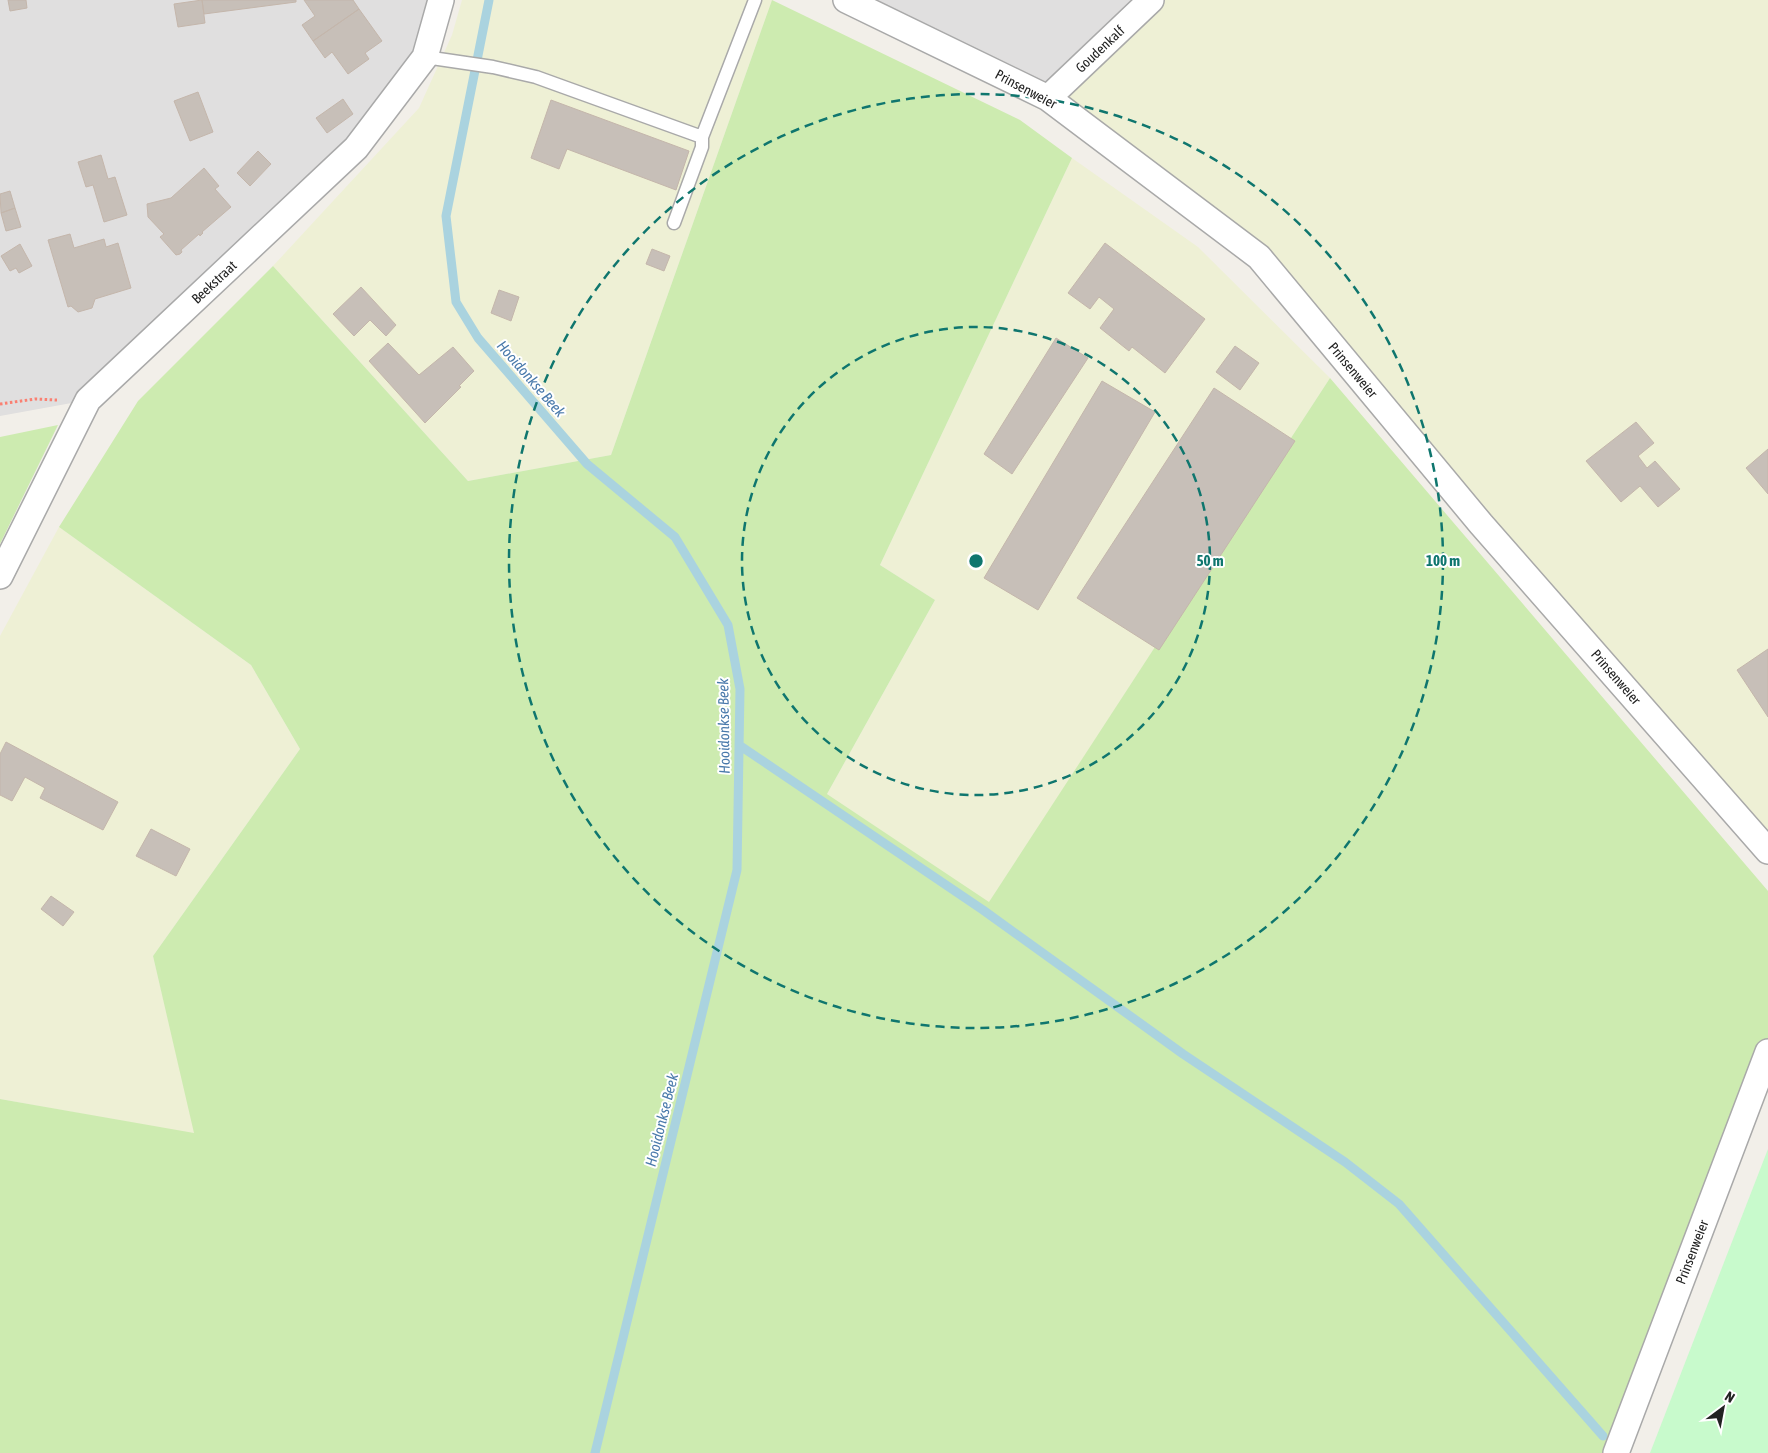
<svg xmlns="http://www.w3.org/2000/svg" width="1768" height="1453" font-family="'Asap Condensed',sans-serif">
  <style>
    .residential { fill: #e0dfdf }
    .farmland { fill: #eef0d5 }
    .grass { fill: #cdebb0 }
    .park { fill: #c8facc }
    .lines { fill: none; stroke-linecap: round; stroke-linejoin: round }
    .stream { stroke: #aad3df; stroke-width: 9 }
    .building { fill: #c7bfb8; stroke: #c4b6ab }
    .service-casing { stroke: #a9a9a9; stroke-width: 15 }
    .minor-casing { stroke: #a9a9a9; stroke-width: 28 }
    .path { stroke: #fa8072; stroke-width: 3; stroke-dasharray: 2.5 2.5; stroke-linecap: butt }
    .service { stroke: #fff; stroke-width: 12 }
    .minor { stroke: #fff; stroke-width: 25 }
    .ring { fill: none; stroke: #0f766e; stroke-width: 2.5; stroke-dasharray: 9 6 }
    .labels { text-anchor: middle; stroke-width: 4; stroke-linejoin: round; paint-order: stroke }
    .street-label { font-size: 14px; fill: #222; stroke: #fff }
    .water-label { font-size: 15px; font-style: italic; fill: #4a7aab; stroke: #fff }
    .centre { fill: #0f766e; stroke: #fff; stroke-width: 2.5 }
    .ring-label { font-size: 15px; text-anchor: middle; font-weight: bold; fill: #0f766e; stroke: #fff; stroke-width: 4; stroke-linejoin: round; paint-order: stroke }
  </style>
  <rect width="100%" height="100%" fill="#f2efe9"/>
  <path class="residential" d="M0,0H449L356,148L88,400L0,416Z
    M846,0H1151L1048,98Z"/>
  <path class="farmland" d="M462,0H772L611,455L468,481L273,266L419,108L452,35Z
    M1151,0H1768V851L1259,257L1048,98Z
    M1072,158L1198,247L1330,378L989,903L827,794L935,600L880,565Z
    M59,527L251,665L300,749L153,956L195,1134L0,1099V636Z"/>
  <path class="grass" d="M772,0L1020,120L1072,158L880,565L935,600L827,794L989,902L1330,378L1768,891V1052L1616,1453H0V1099L194,1133L153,956L300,749L251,665L59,527L138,401L273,266L468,481L611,455Z
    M58,425L0,544V437Z"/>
  <path class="park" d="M1768,1149V1453H1650Z"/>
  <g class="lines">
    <path class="stream" d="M489,0L446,216L456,302L478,338L587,464L675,537L728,625L740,689L737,870L595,1453
      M739,745L983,910L1183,1054L1345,1162L1399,1204L1603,1436"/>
  </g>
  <path class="building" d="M8,0H26L27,8L10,11Z
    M202,0L205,23L178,27L174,4Z
    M202,0H296V2L204,14Z
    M304,0H353L359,9L313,41L302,25L315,16Z
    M359,9L382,41L365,53L369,59L348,74L332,52L325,58L313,41Z
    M198,92L213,132L190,141L174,101Z
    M343,99L353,114L327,133L316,118Z
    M551,100L689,151L676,190L567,149L559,169L531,158Z
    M258,151L271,164L250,186L237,173Z
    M101,155L108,179L115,177L127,215L104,222L93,185L86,187L78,162Z
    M204,168L219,186L215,189L231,207L202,232L203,233L200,236L199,234L181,250L182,252L180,254L176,255L160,237L164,234L148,217L147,204L171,198Z
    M10,191L15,208L1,213L0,194Z
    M15,208L21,227L6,231L1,213Z
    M70,234L74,248L104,239L106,247L118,243L131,288L95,299L92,308L78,312L71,306L68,307L48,240Z
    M1105,243L1205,319L1165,373L1132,347L1129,351L1100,328L1114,309L1099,297L1090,309L1068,293Z
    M20,244L32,266L19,273L16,268L10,271L1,256Z
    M652,249L670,256L664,271L646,264Z
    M361,287L396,325L386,336L370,320L354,336L333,314Z
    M499,290L519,297L511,321L491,313Z
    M1056,338L1088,358L1012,474L984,454Z
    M388,343L419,375L453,347L474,371L459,386L461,387L425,423L369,361Z
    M1235,346L1259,363L1240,390L1216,372Z
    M1102,381L1155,412L1038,610L984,578Z
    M1214,388L1295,441L1159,650L1077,598Z
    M1636,422L1654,443L1638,456L1647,468L1655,461L1680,489L1658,507L1640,486L1621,502L1586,461Z
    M1768,449V494L1746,468Z
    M1768,649V717L1737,670Z
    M6,742L118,802L103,830L40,798L45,788L25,777L12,801L0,795V754Z
    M151,829L190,849L176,876L136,856Z
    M51,896L74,912L63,926L41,909Z"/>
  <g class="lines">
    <defs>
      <path id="service" d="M425,57L493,67L536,77L702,137L755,0
        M674,223L702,147V137"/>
      <path id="minor" d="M846,0L1048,98L1259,257L1481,524L1768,851
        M1048,98L1151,0
        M0,576L88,400L356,148L425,57L441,0
        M1616,1453L1768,1052"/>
    </defs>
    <use href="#service" class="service-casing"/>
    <use href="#minor" class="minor-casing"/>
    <path class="path" d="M0,404L35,399L57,400"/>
    <use href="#service" class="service"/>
    <use href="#minor" class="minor"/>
  </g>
  <g class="ring">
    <circle cx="976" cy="561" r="234"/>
    <circle cx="976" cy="561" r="467"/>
  </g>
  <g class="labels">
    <g class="street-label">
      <text transform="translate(1100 49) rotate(-43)" y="5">Goudenkalf</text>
      <text transform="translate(1026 89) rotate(28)" y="5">Prinsenweier</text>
      <text transform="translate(214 282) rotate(-43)" y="5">Beekstraat</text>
      <text transform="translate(1353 370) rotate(50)" y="5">Prinsenweier</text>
      <text transform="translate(1616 677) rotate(49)" y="5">Prinsenweier</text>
      <text transform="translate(1692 1252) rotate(-69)" y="5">Prinsenweier</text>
    </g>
    <g class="water-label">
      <text transform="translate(531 379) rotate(49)" y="5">Hooidonkse Beek</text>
      <text transform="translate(724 726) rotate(-91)" y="5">Hooidonkse Beek</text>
      <text transform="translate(662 1120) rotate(-76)" y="5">Hooidonkse Beek</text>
    </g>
  </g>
  <circle cx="976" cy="561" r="8" class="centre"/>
  <g class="ring-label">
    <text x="1210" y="566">50 m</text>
    <text x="1443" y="566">100 m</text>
  </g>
  <g transform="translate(1723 1408) rotate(32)" stroke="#ffffff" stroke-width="4" paint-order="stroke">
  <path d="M0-4L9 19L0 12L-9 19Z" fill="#222222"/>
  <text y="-8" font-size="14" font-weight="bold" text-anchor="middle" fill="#222222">N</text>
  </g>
</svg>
